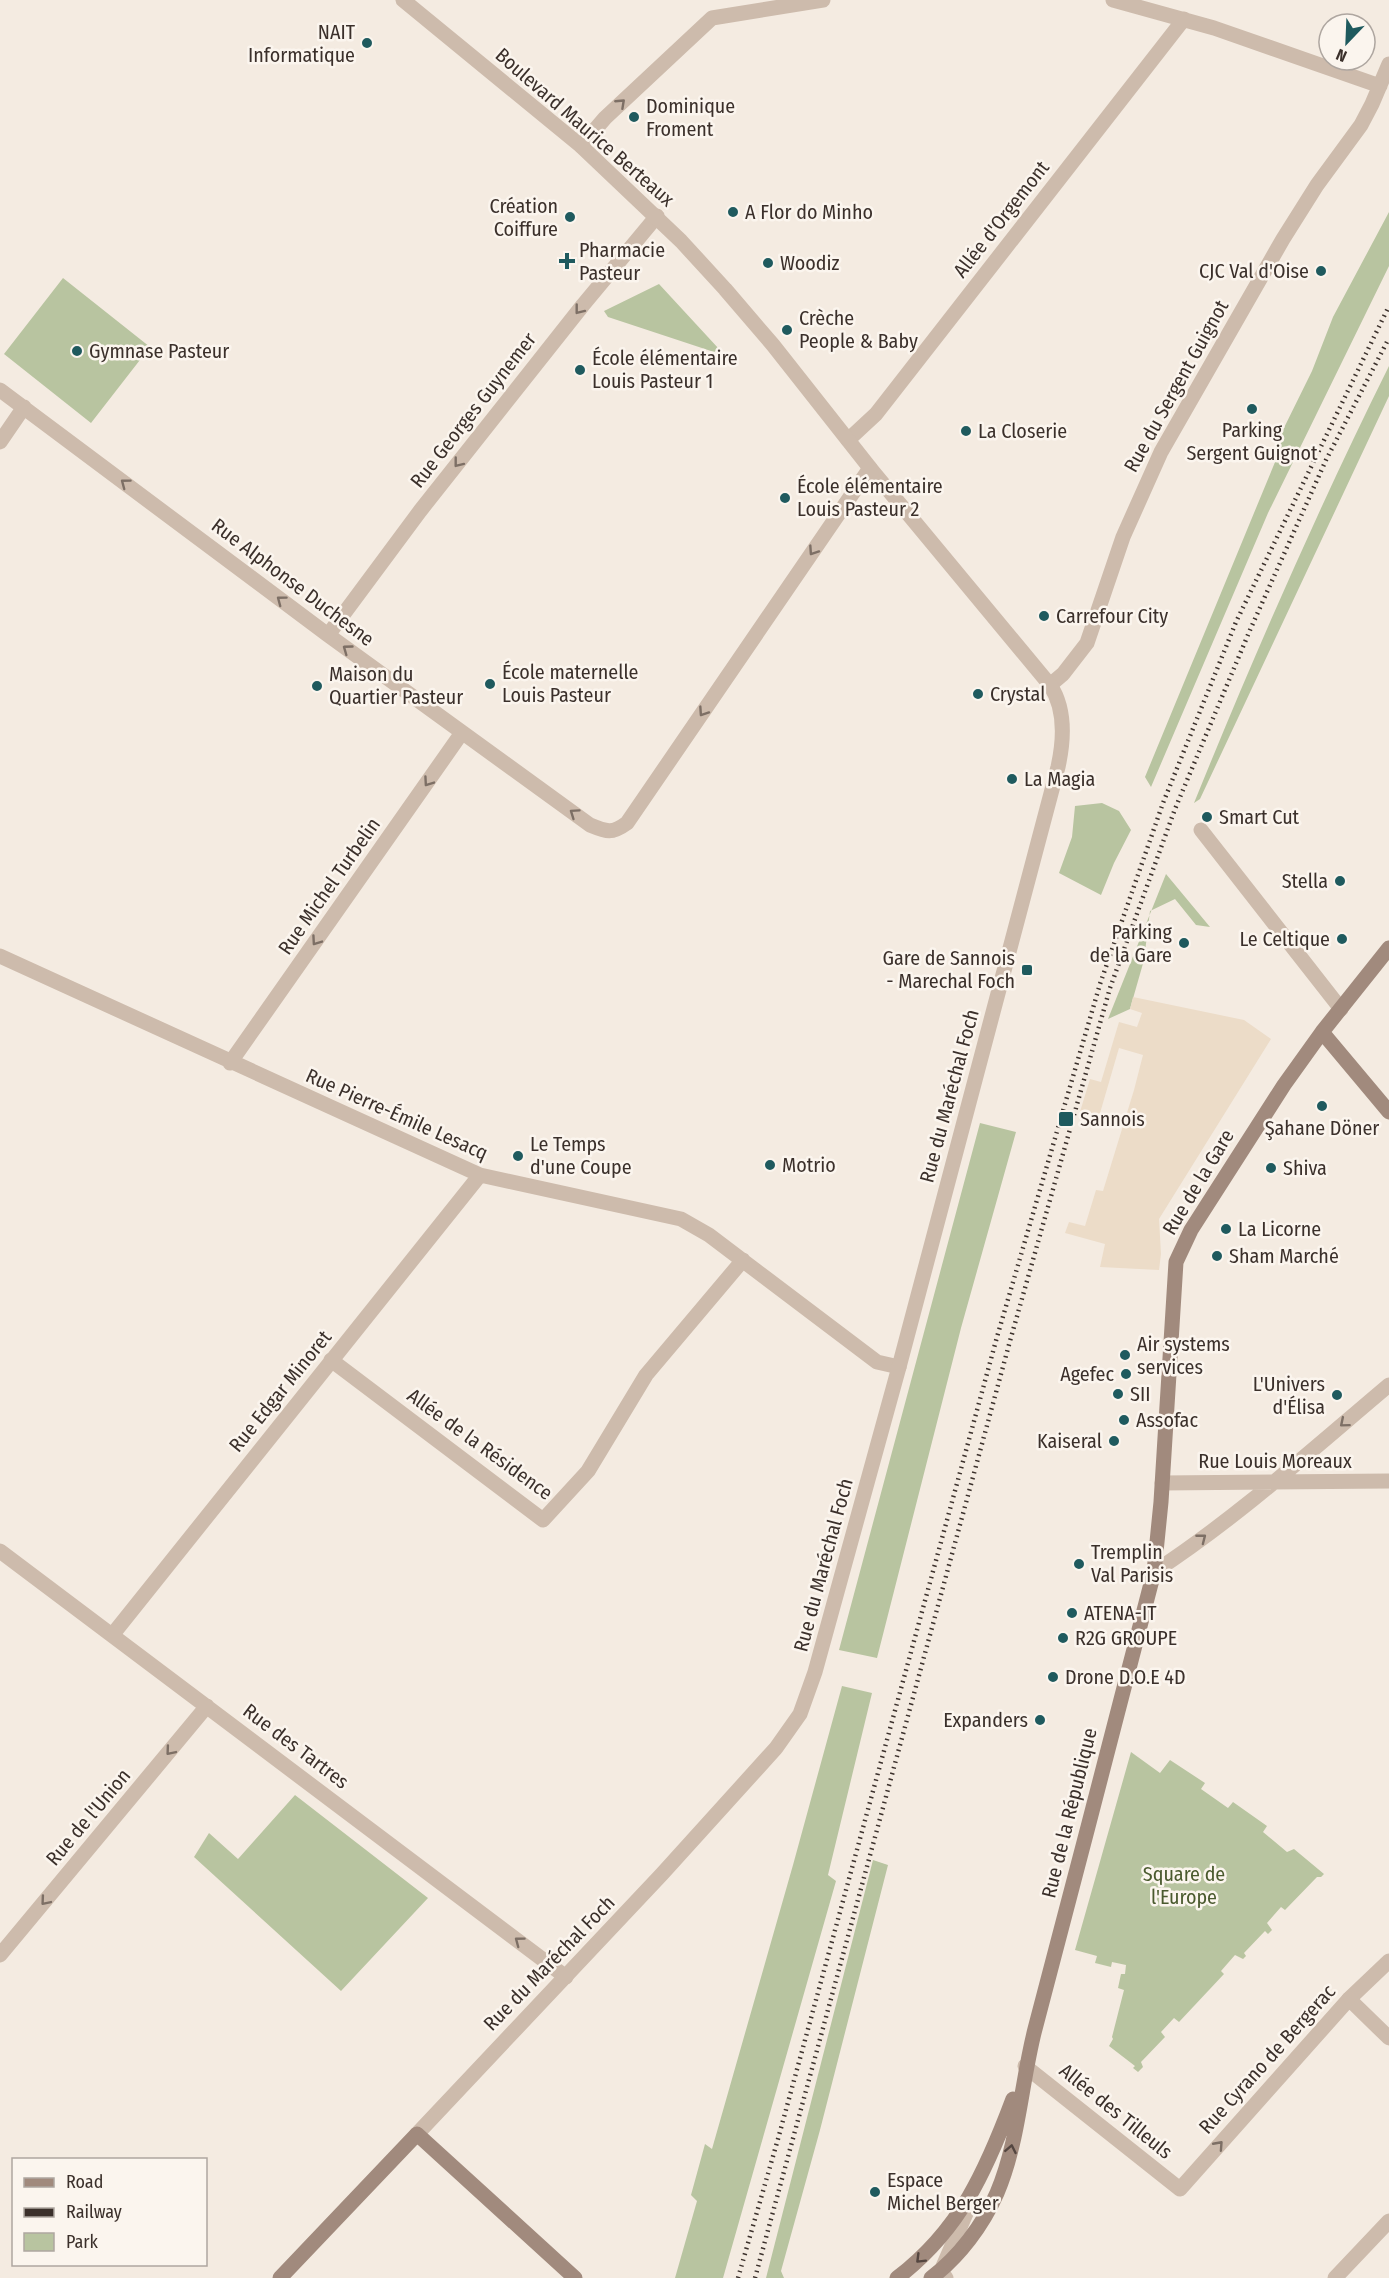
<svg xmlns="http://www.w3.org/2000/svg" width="1389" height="2278" font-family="'Fira Sans Condensed',sans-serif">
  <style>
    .green { fill: #b8c4a0 }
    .plaza { fill: #ecdcc8 }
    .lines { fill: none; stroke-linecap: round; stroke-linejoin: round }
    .pedestrian { stroke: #cdbbac; stroke-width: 15 }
    .minor { stroke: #cdbbac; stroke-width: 15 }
    .tertiary { stroke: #cdbbac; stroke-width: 15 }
    .secondary { stroke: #a18a7d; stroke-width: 15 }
    .rail { stroke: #3b302b; stroke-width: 4.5; stroke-dasharray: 1.5 4.5; stroke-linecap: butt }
    .oneway { stroke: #7d6f65 }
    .oneway2 { stroke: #544640 }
    .poi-dot { fill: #1f5a5e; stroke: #fbf5ee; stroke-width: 2 }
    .labels { text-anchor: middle; stroke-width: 5; stroke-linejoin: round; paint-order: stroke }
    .poi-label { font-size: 20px; fill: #3b302b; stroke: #fbf5ee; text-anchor: start }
    .street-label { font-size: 20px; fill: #3b302b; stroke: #fbf5ee }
    .park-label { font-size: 20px; fill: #4a5a2e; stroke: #fbf5ee }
  </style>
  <rect width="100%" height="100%" fill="#f4ebe1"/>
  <path class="green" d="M1389,212V266L1268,513L1151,787L1145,777L1280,450L1275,446L1312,371L1333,317Z
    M63,278L150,347L91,423L4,354Z
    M659,284L719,349L714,352L608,317L604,311Z
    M1389,366V396L1200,799L1194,803C1254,655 1318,509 1389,366Z
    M1102,803L1119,811L1131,830L1114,863L1101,895L1059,873L1072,837L1075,806Z
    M1166,874L1210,927L1196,925L1175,899L1150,911L1144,960L1130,1009L1108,1019Z
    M980,1123L1016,1132L961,1328L877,1658L839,1650Z
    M842,1686L872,1693L828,1875L836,1881L723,2278H675L697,2201L691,2195L705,2144L712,2149L793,1865Z
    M1131,1752L1160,1773L1170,1760L1205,1783L1201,1789L1228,1808L1233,1802L1267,1826L1263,1832L1287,1852L1294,1849L1324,1874L1321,1877H1317L1285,1910L1281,1907L1267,1923L1272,1930L1268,1934L1265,1931L1244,1953L1246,1956L1243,1959L1235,1955L1221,1971L1224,1974L1179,2022L1174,2018L1161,2032L1165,2037L1141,2062L1143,2067L1138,2072L1133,2068L1135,2066L1109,2046L1113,2039L1112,2037L1124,1990L1118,1988L1121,1974H1125L1126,1965L1112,1962L1111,1967L1095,1963L1097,1956L1075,1950Z
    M295,1795L428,1898L341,1991L194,1857L209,1833L238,1859Z
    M873,1860L888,1865L820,2130L781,2271L784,2278H766Z"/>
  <path class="plaza" d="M1133,997L1244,1020L1271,1039L1159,1219L1161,1254L1159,1270L1100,1267L1105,1244L1065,1233L1069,1222L1085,1226L1096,1190L1103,1191L1134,1090L1143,1055L1119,1048L1098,1120L1079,1115L1090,1079L1101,1082L1119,1022L1137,1027L1142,1013L1130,1009Z"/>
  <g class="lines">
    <path class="pedestrian" d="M1349,1999L1389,1961"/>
    <path class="minor" d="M1113,0L1214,28L1380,86
      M581,146L605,118L712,18L823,0
      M0,390L328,635L590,825C607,832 612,834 627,823L870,468
      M848,440L876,414L1184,19
      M0,442L24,407
      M328,635L420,511L583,305L657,216
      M1050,685L1063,674L1087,643L1123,537L1161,452L1283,239L1317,185L1361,125L1372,104L1389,64
      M1201,830L1341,1009
      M0,956L480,1175L681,1219L709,1235L877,1362L899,1367
      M230,1063L461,734
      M331,1360L543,1520L588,1471L646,1375L743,1260
      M1162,1483L1389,1481
      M0,1551L566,1977
      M1154,1572C1238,1517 1313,1449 1389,1385
      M113,1634L480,1175
      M0,1955L207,1706
      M1025,2066L1180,2189L1349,1999L1389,2038
      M946,2278L941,2271L971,2202
      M1335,2278L1389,2221"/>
    <path class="tertiary" d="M403,0L581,146L681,241L725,289L773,345L870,468L1050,685C1066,709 1064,740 1058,767L899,1367L815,1672L800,1714L776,1748L662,1874L417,2134"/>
    <path class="secondary" d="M1322,1032L1389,1112
      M280,2278L417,2134L575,2278
      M897,2278C960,2230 986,2171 1013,2099
      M931,2278C959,2257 983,2225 997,2193C1019,2141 1021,2083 1035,2029C1075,1877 1115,1724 1154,1572L1161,1502L1176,1262L1191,1230L1284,1085L1322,1032L1389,948"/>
    <path class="rail" d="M738,2278L778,2139L997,1337L1100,984L1163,803L1236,622L1389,306
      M755,2278L1010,1341L1110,988L1175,809L1250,630L1326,460L1389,338"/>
  </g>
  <defs><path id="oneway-chevron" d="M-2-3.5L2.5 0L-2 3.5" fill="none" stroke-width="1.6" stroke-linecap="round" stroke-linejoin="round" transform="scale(1.5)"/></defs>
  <g class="oneway">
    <use href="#oneway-chevron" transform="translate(621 103) rotate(-43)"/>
    <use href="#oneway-chevron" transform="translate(579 310) rotate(128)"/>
    <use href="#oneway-chevron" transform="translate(458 463) rotate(128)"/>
    <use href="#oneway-chevron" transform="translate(125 483) rotate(-143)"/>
    <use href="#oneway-chevron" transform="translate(813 551) rotate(124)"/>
    <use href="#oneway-chevron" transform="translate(281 600) rotate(-143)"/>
    <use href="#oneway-chevron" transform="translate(347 649) rotate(-144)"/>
    <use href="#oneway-chevron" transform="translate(703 712) rotate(124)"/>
    <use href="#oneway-chevron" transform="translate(428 782) rotate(125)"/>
    <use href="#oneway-chevron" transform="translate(574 813) rotate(-145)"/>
    <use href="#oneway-chevron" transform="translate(316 941) rotate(125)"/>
    <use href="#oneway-chevron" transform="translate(1344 1423) rotate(140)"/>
    <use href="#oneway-chevron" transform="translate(1202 1538) rotate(-38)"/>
    <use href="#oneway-chevron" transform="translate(170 1751) rotate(130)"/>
    <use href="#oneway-chevron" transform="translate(45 1901) rotate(130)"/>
    <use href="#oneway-chevron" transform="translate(519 1941) rotate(-143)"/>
    <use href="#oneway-chevron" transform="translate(1219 2145) rotate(-48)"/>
  </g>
  <g class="oneway2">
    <use href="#oneway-chevron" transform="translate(1011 2149) rotate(-79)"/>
    <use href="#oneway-chevron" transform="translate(920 2259) rotate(135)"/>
  </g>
  <g class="poi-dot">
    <circle cx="367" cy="43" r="6"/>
    <circle cx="634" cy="117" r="6"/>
    <circle cx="733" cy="212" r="6"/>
    <circle cx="570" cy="217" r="6"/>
    <path d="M564 252h6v6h6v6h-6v6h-6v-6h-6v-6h6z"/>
    <circle cx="768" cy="263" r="6"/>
    <circle cx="1321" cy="271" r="6"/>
    <circle cx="787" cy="330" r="6"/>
    <circle cx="77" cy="351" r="6"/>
    <circle cx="580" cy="370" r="6"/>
    <circle cx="1252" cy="409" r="6"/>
    <circle cx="966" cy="431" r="6"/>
    <circle cx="785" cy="498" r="6"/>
    <circle cx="1044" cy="616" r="6"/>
    <circle cx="490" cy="684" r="6"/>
    <circle cx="317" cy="686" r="6"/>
    <circle cx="978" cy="694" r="6"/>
    <circle cx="1012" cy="779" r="6"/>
    <circle cx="1207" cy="817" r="6"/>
    <circle cx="1340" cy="881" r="6"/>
    <circle cx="1342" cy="939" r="6"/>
    <circle cx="1184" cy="943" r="6"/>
    <rect x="1021" y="964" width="12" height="12" rx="3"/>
    <circle cx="1322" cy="1106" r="6"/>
    <rect x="1058" y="1111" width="16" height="16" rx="3"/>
    <circle cx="518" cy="1156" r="6"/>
    <circle cx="770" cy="1165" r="6"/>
    <circle cx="1271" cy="1168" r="6"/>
    <circle cx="1226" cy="1229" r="6"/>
    <circle cx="1217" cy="1256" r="6"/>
    <circle cx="1125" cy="1355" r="6"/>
    <circle cx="1126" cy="1374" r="6"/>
    <circle cx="1118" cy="1394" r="6"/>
    <circle cx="1337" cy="1395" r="6"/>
    <circle cx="1124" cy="1420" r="6"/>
    <circle cx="1114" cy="1441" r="6"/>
    <circle cx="1079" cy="1564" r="6"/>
    <circle cx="1072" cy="1613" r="6"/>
    <circle cx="1063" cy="1638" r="6"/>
    <circle cx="1053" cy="1677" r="6"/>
    <circle cx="1040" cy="1720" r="6"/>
    <circle cx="875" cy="2192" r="6"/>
  </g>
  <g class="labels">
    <g class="poi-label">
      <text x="355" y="39" text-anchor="end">NAIT<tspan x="355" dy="23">Informatique</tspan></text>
      <text x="646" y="113">Dominique<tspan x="646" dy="23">Froment</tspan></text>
      <text x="558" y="213" text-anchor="end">Création<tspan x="558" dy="23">Coiffure</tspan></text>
      <text x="745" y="219">A Flor do Minho</text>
      <text x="579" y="257">Pharmacie<tspan x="579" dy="23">Pasteur</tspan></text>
      <text x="780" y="270">Woodiz</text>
      <text x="1309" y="278" text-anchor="end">CJC Val d'Oise</text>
      <text x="799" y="325">Crèche<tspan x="799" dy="23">People &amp; Baby</tspan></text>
      <text x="89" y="358">Gymnase Pasteur</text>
      <text x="592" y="365">École élémentaire<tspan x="592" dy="23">Louis Pasteur 1</tspan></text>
      <text x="1252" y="437" text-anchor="middle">Parking<tspan x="1252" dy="23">Sergent Guignot</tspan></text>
      <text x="978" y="438">La Closerie</text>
      <text x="797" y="493">École élémentaire<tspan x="797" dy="23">Louis Pasteur 2</tspan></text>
      <text x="1056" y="623">Carrefour City</text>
      <text x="502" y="679">École maternelle<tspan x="502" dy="23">Louis Pasteur</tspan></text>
      <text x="329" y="681">Maison du<tspan x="329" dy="23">Quartier Pasteur</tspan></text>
      <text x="990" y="701">Crystal</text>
      <text x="1024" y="786">La Magia</text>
      <text x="1219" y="824">Smart Cut</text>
      <text x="1328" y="888" text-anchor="end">Stella</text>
      <text x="1172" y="939" text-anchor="end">Parking<tspan x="1172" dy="23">de la Gare</tspan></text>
      <text x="1330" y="946" text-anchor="end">Le Celtique</text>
      <text x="1015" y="965" text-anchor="end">Gare de Sannois<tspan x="1015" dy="23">- Marechal Foch</tspan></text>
      <text x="1080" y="1126">Sannois</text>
      <text x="1322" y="1135" text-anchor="middle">Şahane Döner</text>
      <text x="530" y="1151">Le Temps<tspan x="530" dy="23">d'une Coupe</tspan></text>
      <text x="782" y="1172">Motrio</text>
      <text x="1283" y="1175">Shiva</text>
      <text x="1238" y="1236">La Licorne</text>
      <text x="1229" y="1263">Sham Marché</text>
      <text x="1137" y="1351">Air systems<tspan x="1137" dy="23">services</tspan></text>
      <text x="1114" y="1381" text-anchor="end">Agefec</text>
      <text x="1325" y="1391" text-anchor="end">L'Univers<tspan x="1325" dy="23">d'Élisa</tspan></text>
      <text x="1130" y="1401">SII</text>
      <text x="1136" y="1427">Assofac</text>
      <text x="1102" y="1448" text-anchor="end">Kaiseral</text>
      <text x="1091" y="1559">Tremplin<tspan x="1091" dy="23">Val Parisis</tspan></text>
      <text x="1084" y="1620">ATENA-IT</text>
      <text x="1075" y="1645">R2G GROUPE</text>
      <text x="1065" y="1684">Drone D.O.E 4D</text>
      <text x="1028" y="1727" text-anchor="end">Expanders</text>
      <text x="887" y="2187">Espace<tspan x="887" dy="23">Michel Berger</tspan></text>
    </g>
    <g class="street-label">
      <text transform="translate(585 127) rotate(41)" y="7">Boulevard Maurice Berteaux</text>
      <text transform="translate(1001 219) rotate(-52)" y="7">Allée d'Orgemont</text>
      <text transform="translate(1176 386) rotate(-61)" y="7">Rue du Sergent Guignot</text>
      <text transform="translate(473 410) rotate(-52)" y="7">Rue Georges Guynemer</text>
      <text transform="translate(293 582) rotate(37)" y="7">Rue Alphonse Duchesne</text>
      <text transform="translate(329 886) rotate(-55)" y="7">Rue Michel Turbelin</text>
      <text transform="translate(949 1096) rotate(-75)" y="7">Rue du Maréchal Foch</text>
      <text transform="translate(397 1114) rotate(24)" y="7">Rue Pierre-Émile Lesacq</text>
      <text transform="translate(1198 1182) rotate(-59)" y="7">Rue de la Gare</text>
      <text transform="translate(280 1391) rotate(-51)" y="7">Rue Edgar Minoret</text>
      <text transform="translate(480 1444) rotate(36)" y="7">Allée de la Résidence</text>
      <text x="1275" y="1468">Rue Louis Moreaux</text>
      <text transform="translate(823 1565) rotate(-75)" y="7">Rue du Maréchal Foch</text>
      <text transform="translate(296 1746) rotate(37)" y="7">Rue des Tartres</text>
      <text transform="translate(1069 1813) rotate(-76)" y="7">Rue de la République</text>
      <text transform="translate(88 1817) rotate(-50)" y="7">Rue de l'Union</text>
      <text transform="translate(549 1963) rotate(-46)" y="7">Rue du Maréchal Foch</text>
      <text transform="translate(1267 2059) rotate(-48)" y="7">Rue Cyrano de Bergerac</text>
      <text transform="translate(1116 2111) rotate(39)" y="7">Allée des Tilleuls</text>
    </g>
    <g class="park-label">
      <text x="1184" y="1881">Square de<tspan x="1184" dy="23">l'Europe</tspan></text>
    </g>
  </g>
  <rect x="12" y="2158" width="195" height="108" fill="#fbf5ee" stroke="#aea6a0" stroke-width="1.5"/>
  <rect x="24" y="2178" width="30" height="9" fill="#a18a7d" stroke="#aea6a0" stroke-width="1.5"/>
  <text x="66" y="2188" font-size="18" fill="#3b302b">Road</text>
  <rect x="24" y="2208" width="30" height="9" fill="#3b302b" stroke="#aea6a0" stroke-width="1.5"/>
  <text x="66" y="2218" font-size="18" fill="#3b302b">Railway</text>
  <rect x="24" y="2233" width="30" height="18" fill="#b8c4a0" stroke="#aea6a0" stroke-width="1.5"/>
  <text x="66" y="2248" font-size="18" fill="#3b302b">Park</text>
  <g transform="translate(1347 42) rotate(203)"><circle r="28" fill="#fbf5ee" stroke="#aea6a0" stroke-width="1.5"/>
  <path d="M0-4.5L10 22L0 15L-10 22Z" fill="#1f5a5e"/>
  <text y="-9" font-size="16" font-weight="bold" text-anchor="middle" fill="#3b302b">N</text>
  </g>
</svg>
